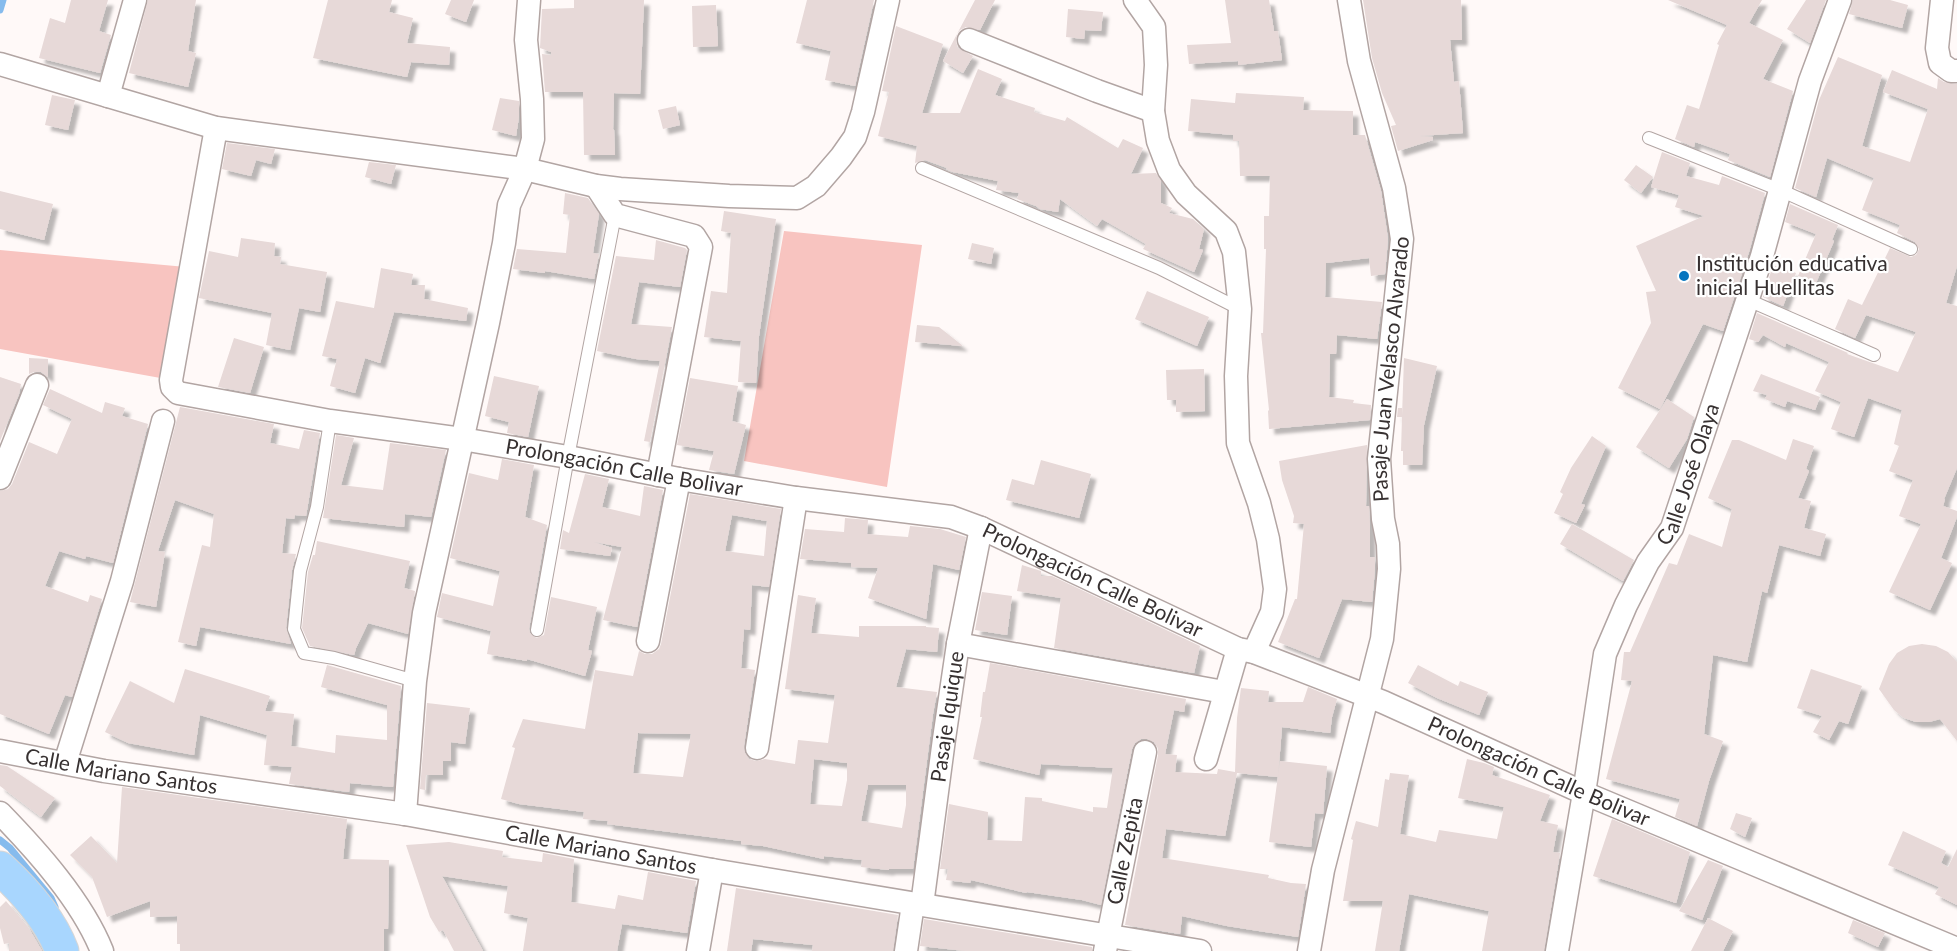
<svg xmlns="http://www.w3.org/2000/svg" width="1957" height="951" font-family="Lato,sans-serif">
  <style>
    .green { fill: #f8c4c0 }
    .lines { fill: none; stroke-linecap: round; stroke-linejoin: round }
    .stream { stroke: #86bbed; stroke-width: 7 }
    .building { fill: #e7d9d8; fill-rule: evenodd; filter: url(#shadow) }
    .lane-casing { stroke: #b2a5a3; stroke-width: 14 }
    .street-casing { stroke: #b2a5a3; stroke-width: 25 }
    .primary-casing { stroke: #d7d6d6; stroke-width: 35 }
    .lane { stroke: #fff; stroke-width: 12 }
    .street { stroke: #fff; stroke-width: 22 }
    .primary { stroke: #a8d6fe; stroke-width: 33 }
    .poi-dot { fill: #0675bf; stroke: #fff; stroke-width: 2 }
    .labels { text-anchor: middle; stroke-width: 4.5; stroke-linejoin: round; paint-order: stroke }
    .poi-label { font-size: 21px; fill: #373131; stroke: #fff; text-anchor: start }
    .street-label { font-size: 21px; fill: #373131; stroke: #fff }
  </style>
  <defs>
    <filter id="shadow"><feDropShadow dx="5.5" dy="5.5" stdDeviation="1.5" flood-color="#0004"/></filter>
  </defs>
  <rect width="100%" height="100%" fill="#fff9f8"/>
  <path class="green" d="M784,231L922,245L887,487L744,461Z
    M0,250L186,267L166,379L0,349Z"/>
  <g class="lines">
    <path class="stream" d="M0,10L3,0
      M0,840L10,848L51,898L55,907"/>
  </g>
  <path class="building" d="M71,0H108L99,31L111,35L100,73L39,58L50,18L65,23Z
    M148,0H196L188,51L196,53L188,87L129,73Z
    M328,0H392L389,12L413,18L407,43L450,47L449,65L411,62L407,77L313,58Z
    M451,0H474L466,22L445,14Z
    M574,0H644L640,94L614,93L613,130L614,129L615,155H584L583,92H545L542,54L551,55V52L540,48L542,9L574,8Z
    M807,0H874L855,86L825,80L831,51L796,43Z
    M975,0H995L980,30L966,27L960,30L957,34Z
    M1225,0H1269L1274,31H1278L1282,60L1238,65V61L1189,64L1187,45L1231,43Z
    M1363,0H1461L1462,40H1450L1454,82L1459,81L1463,133L1420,136L1433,137V140L1398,151L1391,126L1396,125L1382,93L1372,58Z
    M1668,0H1762L1749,23L1783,40L1763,79L1793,91L1770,177L1728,160L1730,154L1695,142L1694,147L1675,139L1687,105L1699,109L1719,45L1717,44L1727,25Z
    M1806,0H1826L1810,43L1787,29Z
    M1853,0H1890L1908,5L1902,28L1849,14Z
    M716,5L718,46L693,47L692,6Z
    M1068,9L1103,12L1101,31L1085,30L1084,39L1066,37Z
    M896,26L943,44L922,113H960L978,69L1002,79L995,95L1035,108L1034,112L1065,121L1067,117L1118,148L1123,139L1143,148L1131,174L1156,173L1161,181V203L1172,208L1169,213L1193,219L1204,229L1199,249L1203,250L1194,272L1143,249L1146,244L1102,219L1097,226L1060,199L1058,212L1040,209L1036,206L1017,199L1019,193L996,190L998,181L953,172L946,169L947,168L925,160L915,163L917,146L878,136L889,92L882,91Z
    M957,34L956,41L958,48L973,56L963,73L943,61Z
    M1838,57L1882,75L1862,146L1910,162L1928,109L1883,92L1892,70L1937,89L1938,78L1944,82L1957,84V266L1946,303L1957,306V468L1944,499H1945L1943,506L1957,511V517L1941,558L1952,563L1930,610L1889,592L1921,524L1899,516L1913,480L1889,471L1899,446L1894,444L1902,410L1868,398L1854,437L1831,429L1841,402L1815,391L1829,362L1786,343L1785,347L1763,335L1758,342L1749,339L1757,313L1848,353L1847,354L1898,372L1916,332L1866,315L1855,338L1835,329L1848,299L1862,305L1890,248L1911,257L1916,255L1919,249L1915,242L1897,233L1900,225L1862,210L1874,178L1827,158L1816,197L1795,188L1819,100Z
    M1236,93L1304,97L1303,110L1353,111V135H1365L1381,191L1388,239L1385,274L1371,276L1369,258L1326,263L1325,297L1382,302L1377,339L1337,335L1336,354H1330L1329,397L1354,400L1353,403L1371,405L1370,420L1269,429L1268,411L1269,410L1261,333H1263L1266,249H1264V216H1269L1270,176H1240L1239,141H1233V135L1188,131L1191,99L1235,103Z
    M52,95L75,100L68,130L45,125Z
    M500,98L519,101V117L516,136L492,130Z
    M676,106L680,125L663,129L658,110Z
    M227,143L275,149L271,164L256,160L251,176L222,169Z
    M1662,152L1690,163L1686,176L1719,185L1722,176L1765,193L1749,252L1723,331L1703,324L1660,409L1618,388L1651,323L1646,292L1656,291L1636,246L1704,216L1675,207L1679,195L1651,187Z
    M369,162L396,165L391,184L365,177Z
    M1636,165L1653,177L1641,193L1624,180Z
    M0,191L53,204L44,240L0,229Z
    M565,193L588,198L599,214L593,253L599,254L594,279L545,271V273L513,269L517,249L566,253L570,215L563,214Z
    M1790,204L1838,225L1832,240L1834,241L1816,283L1798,276L1816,234L1785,222Z
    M724,211L776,219L759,336L756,383L738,382L741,341L704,337L711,291L727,293L731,233L721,231Z
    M241,238L275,243L274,256L281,257L280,264L327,272L320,312L299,308L290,350L266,345L272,313L199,298L209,251L238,257Z
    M656,240L685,248L687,250L680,287L639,282L631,324L672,327L650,442L644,441L660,361L636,359L597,351L616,256L654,260Z
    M972,243L994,248L991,264L968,259Z
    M1773,265L1796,273L1783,306L1763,297Z
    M381,268L413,274L411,285H425L424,299L468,308L466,321L394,312L380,363L365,358L355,393L330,386L337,359L322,356L336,301L374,308Z
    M1147,291L1209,317L1197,346L1135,319Z
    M917,325L939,327L963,346L915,342Z
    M234,338L264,347L250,393L218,387Z
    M29,358L48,359V377L41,372H34L29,374Z
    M1404,358L1437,366L1424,425L1422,465H1403V451H1401L1402,417H1397L1398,408H1402V416Z
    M1204,369L1205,411L1176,412V400H1167L1166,370Z
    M1761,374L1820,397L1815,410L1787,401L1785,407L1765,399L1767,395L1753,391Z
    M494,376L539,386L528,437L507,433L509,422L485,416Z
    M0,377L21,384L19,394L0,441Z
    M690,378L738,386L732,421L746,425L734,474L709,470L714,451L677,445Z
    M50,389L102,413L105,402L125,408L122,416L148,424L113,563L86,556L85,559L59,551L45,586L88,602L90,595L102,599L72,697L65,695L49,734L0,714V491L8,489L12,484L29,442L57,454L72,419L43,405Z
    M1667,399L1694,417L1687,439L1669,468L1636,447Z
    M180,407L274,424L270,443L299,449L304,430L320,433L306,516L295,515L294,519L286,518L282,553L296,554L292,570L286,628L291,644L200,627L196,646L178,642L202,545L210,547L214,514L175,500L158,551L165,552L156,607L130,602Z
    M336,435L354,438L341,485L383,490L390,443L446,450L431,517L405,514L404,527L323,518Z
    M1592,436L1606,446L1581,504L1585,505L1576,523L1554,513L1563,494L1560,492L1571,468Z
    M1793,439L1814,446L1806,469L1809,471L1798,498L1811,501L1804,528L1826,534L1820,556L1779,545L1767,593L1762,591L1747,662L1713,655L1704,734L1723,741L1709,781L1697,826L1675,817L1680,799L1606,779L1632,681L1621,680L1624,652H1630L1669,563L1677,565L1689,534L1722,547L1732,509L1708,498L1732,440H1739L1786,460Z
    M1367,445L1366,506H1369L1370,524V557H1375V569L1372,602L1342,599L1319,658L1278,642L1295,599H1297L1304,524L1293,523L1294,516L1282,480L1279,461Z
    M502,459L534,465L525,517L547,525L529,629L530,633L536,638L544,635L551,597L597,607L588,650L592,651L585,676L527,659V661L487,654L491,631L437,617L442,593L493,606L500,571L450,558L469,473L498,480Z
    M1041,460L1091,474L1079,518L1006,500L1012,479L1034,485Z
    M585,474L609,479L602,507L640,516L644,486L663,490L637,627L603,620L622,547L594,542L612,548L610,556L560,549L563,530L569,533Z
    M690,494L781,509L769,587L752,585L750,630L744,629L741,668L755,670L744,746L745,753L749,759L756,761L765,759L795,764L798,740L828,743L835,695L785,689L798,595L816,598L811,633L859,637V626H926V627L939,628L937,652L906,649L896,687L937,692L933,714L913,869H889V870L861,867L862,860L824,856V859L763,846L741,844V841L607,824L608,821L583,819L584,812L519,804L501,799L515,748L512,747L523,719L585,729L595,670L633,676L639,651L645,654H652L659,649L661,644ZM732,515L767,521L764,556L725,551ZM638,733L691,734L683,777L633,773ZM814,759L847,763V780L842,806L810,804ZM868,785H906V805L902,828L861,821Z
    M845,518L868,520L867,534L908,537L910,526L940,529L966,537L959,570L933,564L926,619L868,598L878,568L851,567V563L800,559L805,529L844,532Z
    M1572,524L1634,560L1623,581L1560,544Z
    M317,541L410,561L404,588L415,591L408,634L368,623L356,648L354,655L310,646L302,628L308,572L313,555H315Z
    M1022,565L1041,571V576H1052L1200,646L1194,673L1054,648L1061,598L1017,591Z
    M982,592L1012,596L1007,635L975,630Z
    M1922,644L1936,646L1948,652L1957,662V741L1940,719L1929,722H1916L1904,718L1894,710L1879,689L1889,664L1897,653L1909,646Z
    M990,663L1186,699L1184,712L1174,710L1165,754L1177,755L1175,772L1217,774L1218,769L1235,772L1237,718L1241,688L1269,691L1268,702H1303L1308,687L1337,699L1332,717L1330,733L1282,727L1278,777L1237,773L1225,836L1166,829L1162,858L1269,875L1268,878L1291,883L1306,884L1298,937L1227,926L1182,916L1180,934L1125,925L1158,755V748L1154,742L1147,739H1141L1135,743L1132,749L1101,905L1082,900L1027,892L1026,893L971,880L970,883L946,880L948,869H940L949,804L988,812L987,840L1022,841L1025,797L1042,798V801L1093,812V807L1107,808L1113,768L1041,764L1039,775L973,759L982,717H980L983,692H985Z
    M327,665L401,686L393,787L350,783L349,792L289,784L292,767L264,765L267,735L200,715L194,755L128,743L105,732L130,681L174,703L185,669L270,696L265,711L294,714L291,746L335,753L336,735L387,740V705L321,687Z
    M1418,665L1458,686L1460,681L1488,692L1479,715L1437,698L1408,683Z
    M1811,669L1862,686L1848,724L1839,721L1829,740L1813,732L1822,716L1797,708Z
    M427,703L470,708L465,744L451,742V761H443V775H426L425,790L420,789Z
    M1467,759L1484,763L1494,767L1492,775L1550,795L1540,821L1558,825L1553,852L1560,853L1544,951H1482L1489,911L1409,894L1399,951H1375L1383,901H1343L1353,840L1351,839L1356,821L1378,827L1385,779L1389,780L1390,773L1409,775L1400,834L1436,842L1439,830L1497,839L1504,807L1458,798Z
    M1280,761L1327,766L1323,814L1315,813L1311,847L1269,842Z
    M0,765L7,766L55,798L41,817L0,786Z
    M122,787L347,819L343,859L389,860L388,929H384V951H180V944H177V916L150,917V901L107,917L92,877L70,855L91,836L117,863Z
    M1736,813L1752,818L1745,837L1730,829Z
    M1612,819L1690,852L1676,903L1593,876Z
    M1903,831L1946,851L1941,863L1948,867L1957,849V905L1935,894L1939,887L1888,865Z
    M449,842L503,851L502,857L542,862L543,853L574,859L571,902L615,909L618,895L643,900L648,872L696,881L687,933L622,924L617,951H523L528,918L504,913L508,886L442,876L483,951H454L443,930L439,932L430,917L406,845Z
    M1708,860L1723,866L1702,920L1679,911Z
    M736,888L898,915L893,951H812L813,945L753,939L751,951H727Z
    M6,901L28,927L42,951H9V943L4,944L0,928V907Z
    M1708,918L1733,931L1723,951H1691Z
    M924,919L1092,947V951H965L920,946Z
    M1853,920L1885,933L1878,947L1848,933Z"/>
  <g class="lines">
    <defs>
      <path id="lane" d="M1649,138L1780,190L1911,249
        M922,168L1159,268L1240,309
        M1748,300L1874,355
        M330,421L317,507L300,571L294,629L304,653L334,658L415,681
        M537,630L568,457L615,215"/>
      <g id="street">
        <path d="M1135,0L1154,27L1156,65L1153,111L1158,141L1169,170L1186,194L1226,231L1234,252L1240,309L1236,376L1238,443L1259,503L1268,539L1275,589L1272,612L1254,652"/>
        <path d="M1942,0L1937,48L1940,63L1951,71H1957"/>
        <path d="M969,40L1097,91L1153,111"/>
        <path d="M0,64L216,128L525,169L596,186L620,189L729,196L797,198L816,186L841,157L855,137L863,112L888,0"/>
        <path d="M108,96L135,0"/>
        <path id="s1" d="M216,128L171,380L172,387L178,393L330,421L462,439L568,457L679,479L796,498L951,517L981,528L1238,649L1254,652L1383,702L1584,793L1957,949"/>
        <path d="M596,186L615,215L694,236L701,247L658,475"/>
        <path d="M0,478L37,385"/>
        <path d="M648,641L679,479"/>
        <path d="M958,644L1224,692"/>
        <path d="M757,748L796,498"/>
        <path id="s2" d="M0,751L104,771L405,814L712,870L1200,951"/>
        <path d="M1206,759L1238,649"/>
        <path d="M65,763L122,581L163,421"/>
        <path d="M0,813C37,851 82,901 102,951"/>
        <path d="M405,814L415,681L424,613L488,323L504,243L509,205L525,169L533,139L532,99L526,40L529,0"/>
        <path id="s3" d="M922,905L944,739L958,644L981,528"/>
        <path d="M698,951L712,870"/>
        <path d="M906,951L913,904"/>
        <path id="s4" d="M1105,951L1145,752"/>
        <path id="s5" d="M1309,951L1323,870L1382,639L1389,569L1388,544L1383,519L1379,459L1402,239L1394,188L1359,61L1349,0"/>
        <path id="s6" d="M1557,951L1584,793L1605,654L1626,605L1648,562L1672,528L1762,256L1810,81L1840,0"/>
      </g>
      <path id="primary" d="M0,868C25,891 50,919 62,951"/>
    </defs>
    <use href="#lane" class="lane-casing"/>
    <use href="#street" class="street-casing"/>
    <use href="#primary" class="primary-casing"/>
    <use href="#lane" class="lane"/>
    <use href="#street" class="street"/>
    <use href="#primary" class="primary"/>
  </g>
  <circle class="poi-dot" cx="1684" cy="276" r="6"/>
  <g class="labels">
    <g class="poi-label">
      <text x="1696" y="271">Institución educativa<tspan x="1696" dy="24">inicial Huellitas</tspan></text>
    </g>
    <g class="street-label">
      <text dy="7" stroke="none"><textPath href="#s5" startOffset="592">Pasaje Juan Velasco Alvarado</textPath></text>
      <text dy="7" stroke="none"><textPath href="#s1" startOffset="724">Prolongación Calle Bolivar</textPath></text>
      <text dy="7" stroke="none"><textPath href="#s6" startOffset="500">Calle José Olaya</textPath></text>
      <text dy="7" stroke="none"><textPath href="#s1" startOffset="1210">Prolongación Calle Bolivar</textPath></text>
      <text dy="7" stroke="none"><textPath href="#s3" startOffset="190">Pasaje Iquique</textPath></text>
      <text dy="7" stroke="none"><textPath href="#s2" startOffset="123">Calle Mariano Santos</textPath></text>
      <text dy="7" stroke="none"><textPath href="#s1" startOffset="1696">Prolongación Calle Bolivar</textPath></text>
      <text dy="7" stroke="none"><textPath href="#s2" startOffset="609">Calle Mariano Santos</textPath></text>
      <text dy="7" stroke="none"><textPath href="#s4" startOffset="102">Calle Zepita</textPath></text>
    </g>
  </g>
</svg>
